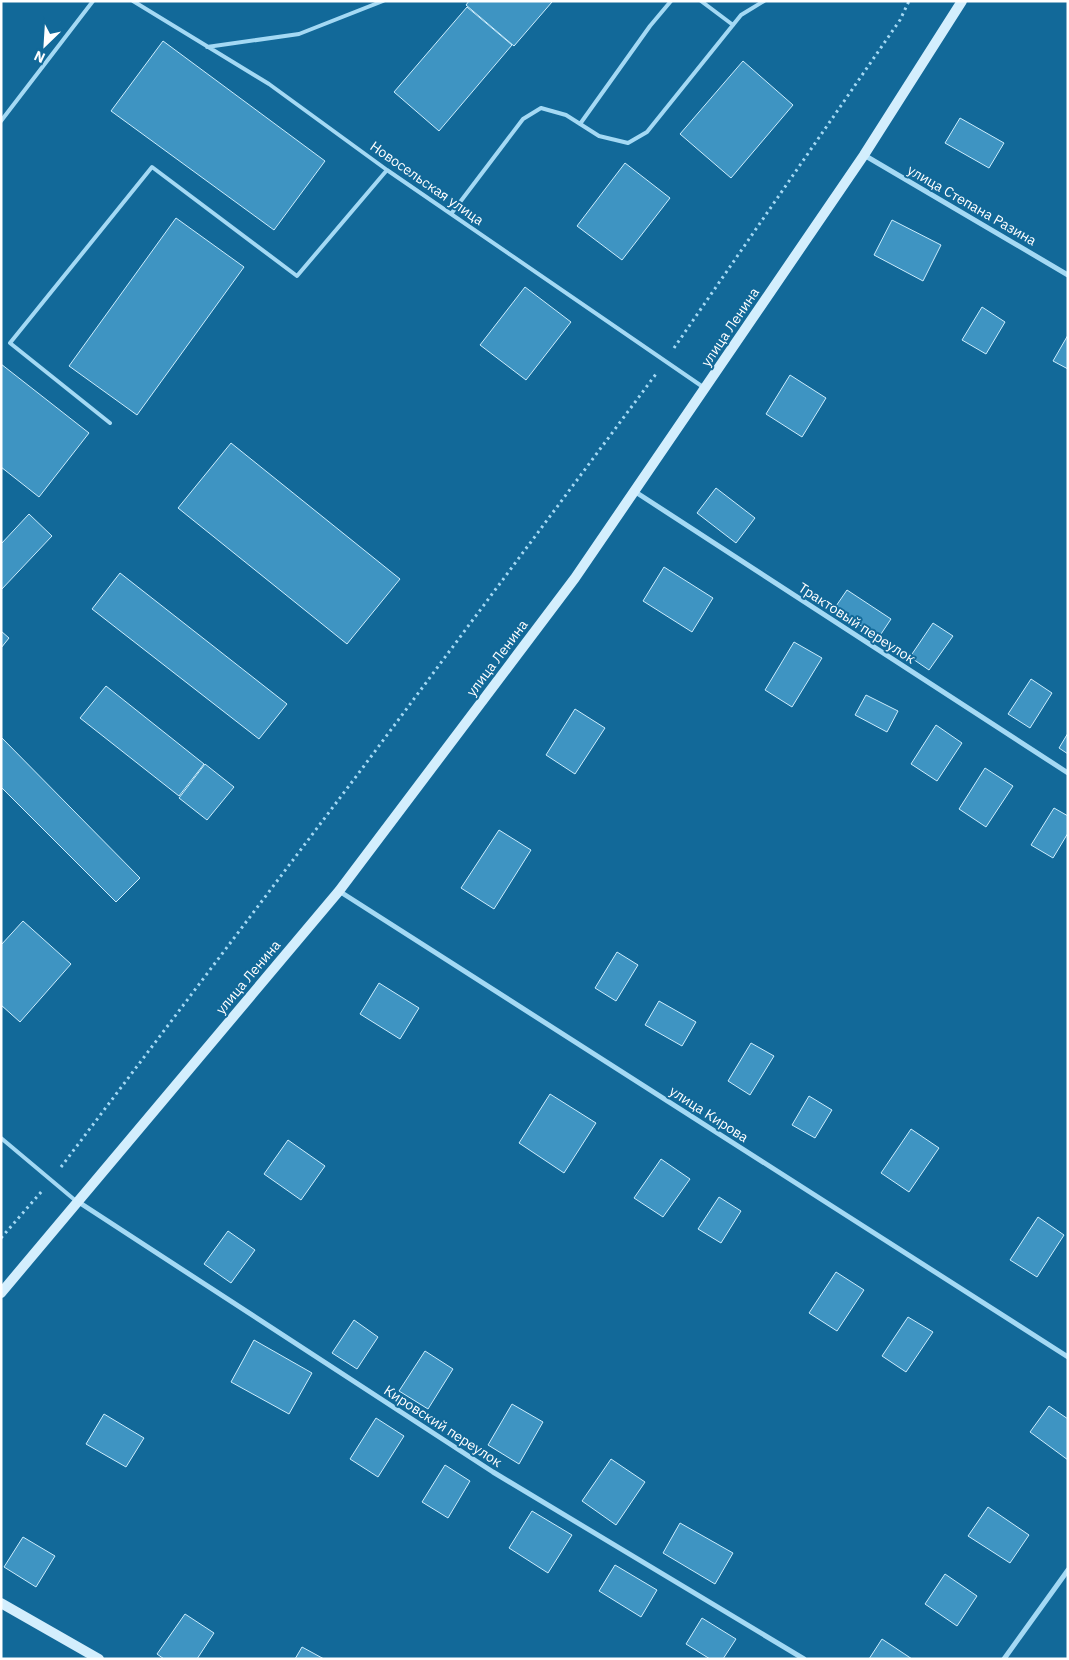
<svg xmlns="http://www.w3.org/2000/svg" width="1069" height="1660" font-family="'IBM Plex Sans',sans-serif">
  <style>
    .building { fill: #3e94c2; stroke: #ccedfd }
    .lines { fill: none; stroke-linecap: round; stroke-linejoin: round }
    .path { stroke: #a4d9f4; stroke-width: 3; stroke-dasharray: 2.5 4; stroke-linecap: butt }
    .lane { stroke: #a4d9f4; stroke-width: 4 }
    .street { stroke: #a4d9f4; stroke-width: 5 }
    .secondary { stroke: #d3eefd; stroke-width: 10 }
    .labels { text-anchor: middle; stroke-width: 4; stroke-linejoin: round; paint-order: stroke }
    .street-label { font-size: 14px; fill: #fff; stroke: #126999 }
  </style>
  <rect width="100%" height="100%" fill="#126999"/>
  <path class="building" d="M469,1H551L552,2L514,46L466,5Z
    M467,7L512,45L439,131L394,92Z
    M163,41L325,161L274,230L111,111Z
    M743,61L793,105L731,178L680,134Z
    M960,118L1004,143L989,168L945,143Z
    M625,163L670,198L622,260L577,226Z
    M176,218L244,267L137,415L69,366Z
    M892,220L941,245L923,281L874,255Z
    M525,287L571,322L526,380L480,345Z
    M982,307L1005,322L986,354L962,340Z
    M1068,335V369L1053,361Z
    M1,364L89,433L39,497L1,467Z
    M790,375L826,398L802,437L766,414Z
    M231,443L400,579L347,644L178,508Z
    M716,488L755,518L736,543L697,513Z
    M29,514L52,536L1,590V544Z
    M664,567L713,598L692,632L643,601Z
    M120,573L287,704L259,739L92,609Z
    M847,590L891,619L879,637L834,609Z
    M933,623L953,636L929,670L910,657Z
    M1,631L9,638L1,648Z
    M794,642L822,658L792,707L765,690Z
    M1031,679L1052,693L1030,728L1008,714Z
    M106,686L204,764L179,796L80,718Z
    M866,695L898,711L887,732L855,715Z
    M575,709L605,728L575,774L546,755Z
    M936,725L962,743L937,781L911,764Z
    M1068,733V754L1059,748Z
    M1,737L140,878L116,902L1,787Z
    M205,764L234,787L207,820L179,798Z
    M985,768L1013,786L986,827L959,809Z
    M1054,808L1068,816V833L1053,858L1031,845Z
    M499,830L531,850L494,909L461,888Z
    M23,921L71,964L20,1022L1,1005V945Z
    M617,952L638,965L616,1001L595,988Z
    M379,983L419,1008L400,1039L360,1014Z
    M659,1001L696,1022L682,1046L645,1025Z
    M751,1043L774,1056L750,1095L728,1081Z
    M550,1094L596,1123L564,1173L519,1143Z
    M809,1096L832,1110L815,1138L792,1125Z
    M911,1129L939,1148L909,1192L881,1173Z
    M288,1140L325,1166L301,1200L264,1174Z
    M661,1159L690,1179L663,1217L634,1198Z
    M719,1197L741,1211L721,1243L698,1229Z
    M1038,1217L1064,1235L1037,1277L1010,1260Z
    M228,1231L255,1250L231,1283L204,1264Z
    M836,1272L864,1290L837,1331L809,1313Z
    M908,1317L933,1332L906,1372L882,1356Z
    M354,1320L378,1337L357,1369L332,1353Z
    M254,1340L312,1373L289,1414L231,1382Z
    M425,1351L453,1369L428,1409L399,1391Z
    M512,1404L543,1422L519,1464L488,1445Z
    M1049,1406L1068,1419V1460L1030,1432Z
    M104,1414L144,1438L126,1467L86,1444Z
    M376,1418L404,1436L378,1477L350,1459Z
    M611,1459L645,1482L616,1525L582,1501Z
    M445,1465L470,1481L448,1518L422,1502Z
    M988,1507L1029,1535L1010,1563L968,1536Z
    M532,1511L572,1535L548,1573L509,1548Z
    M680,1523L733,1553L715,1584L663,1553Z
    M23,1537L55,1556L36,1587L4,1567Z
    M615,1565L657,1590L641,1617L599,1591Z
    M945,1574L977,1596L957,1626L925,1604Z
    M185,1614L214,1633L197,1659H164L157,1654Z
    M702,1618L736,1639L723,1659H710L686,1644Z
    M882,1639L912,1659H869Z
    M302,1647L324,1659H295Z"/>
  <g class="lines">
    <path class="path" d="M674,348L900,20L909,1
      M61,1167L364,766L656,374
      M1,1238L42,1191"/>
    <path class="lane" d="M133,1L269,84L387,170L703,387
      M701,1L733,25
      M207,47L299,34L383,1
      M1,121L93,1
      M580,124L650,26L671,1
      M451,214L523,119L541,108L566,115L599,136L628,143L647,132L741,15L764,1
      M110,423L10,343L152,167L297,276L387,170
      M1,1138L76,1201"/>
    <path class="street" d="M864,155L1068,275
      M634,491L1068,773
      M339,891L1068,1357
      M77,1201L493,1472L804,1659
      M1004,1659L1068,1570"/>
    <path class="secondary" d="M1,1293L339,891L575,578L864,155L962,1
      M1,1603L99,1659"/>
  </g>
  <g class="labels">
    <g class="street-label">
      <text transform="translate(427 183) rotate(35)" y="5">Новосельская улица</text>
      <text transform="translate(972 205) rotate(30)" y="5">улица Степана Разина</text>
      <text transform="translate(730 327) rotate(-56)" y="5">улица Ленина</text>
      <text transform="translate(857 623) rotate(33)" y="5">Трактовый переулок</text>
      <text transform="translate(497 658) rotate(-53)" y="5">улица Ленина</text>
      <text transform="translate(248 977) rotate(-50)" y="5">улица Ленина</text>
      <text transform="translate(709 1114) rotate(33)" y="5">улица Кирова</text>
      <text transform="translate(443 1426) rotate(33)" y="5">Кировский переулок</text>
    </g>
  </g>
  <rect width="1069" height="1660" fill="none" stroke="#ffffff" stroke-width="5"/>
  <g transform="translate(45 45) rotate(205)" stroke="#126999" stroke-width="4" paint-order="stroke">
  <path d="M0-4L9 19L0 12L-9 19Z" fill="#ffffff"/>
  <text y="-8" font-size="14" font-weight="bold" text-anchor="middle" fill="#ffffff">N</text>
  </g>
</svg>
